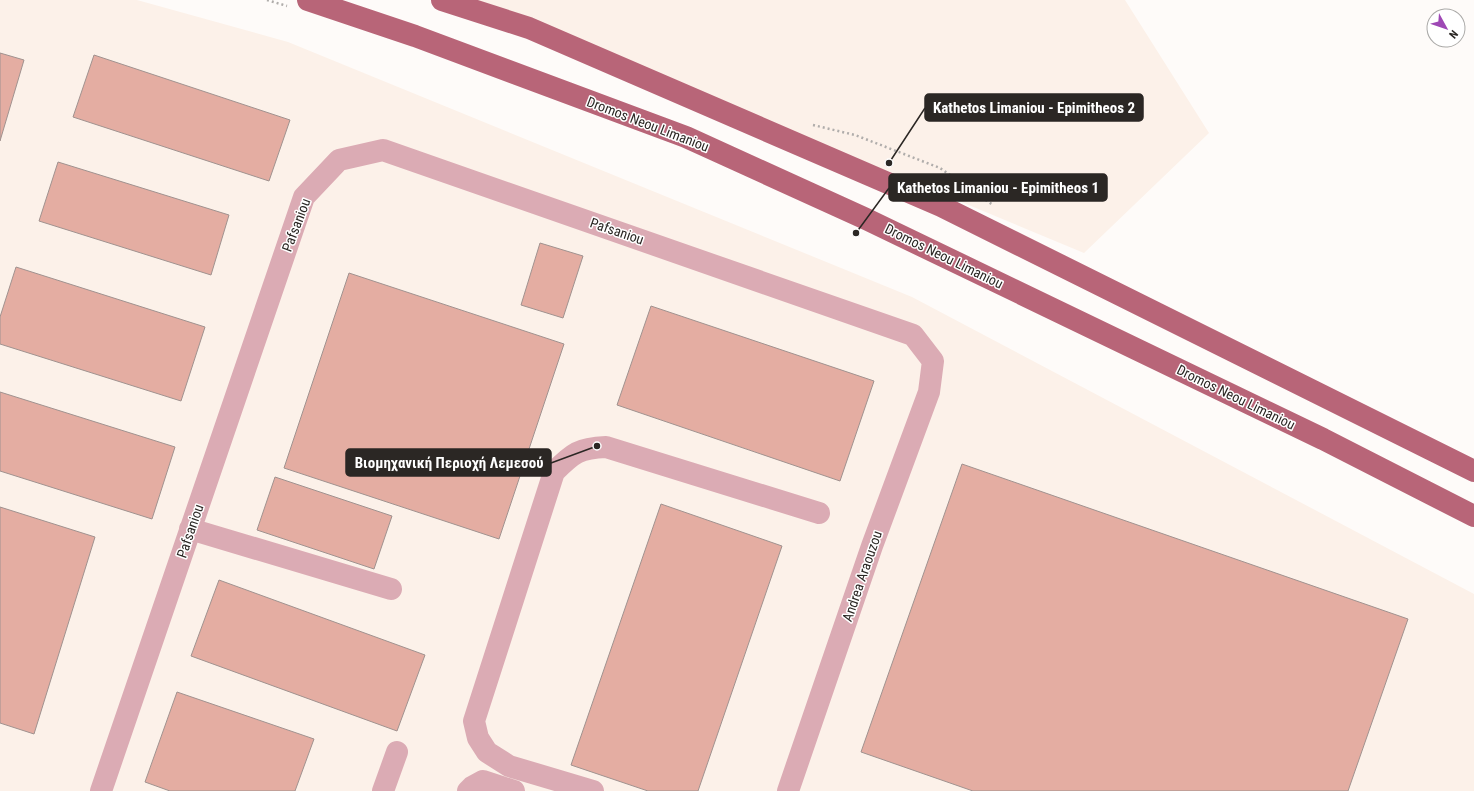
<svg xmlns="http://www.w3.org/2000/svg" width="1474" height="791" font-family="'Roboto Condensed',sans-serif">
  <style>
    .built { fill: #fcf1e9 }
    .building { fill: #e4ada2; stroke: #a0928f }
    .lines { fill: none; stroke-linecap: round; stroke-linejoin: round }
    .path { stroke: #b0adab; stroke-width: 2.5; stroke-dasharray: 2 3; stroke-linecap: butt }
    .minor { stroke: #dbabb4; stroke-width: 22 }
    .major { stroke: #b86578; stroke-width: 22 }
    .labels { text-anchor: middle; stroke-width: 3; stroke-linejoin: round; paint-order: stroke }
    .street-label { font-size: 14px; fill: #2b2724; stroke: #fff }
    .leader { fill: none; stroke: #2b2724; stroke-width: 1.5 }
    .callout-dot { fill: #2b2724; stroke: #fff; stroke-width: 1.5 }
    .callout { fill: #2b2724; stroke: #2b2724; stroke-width: 1.5 }
    .callout-label { font-size: 15px; text-anchor: middle; font-weight: bold; fill: #fff }
  </style>
  <rect width="100%" height="100%" fill="#fefbf9"/>
  <path class="built" d="M0,0H137L288,42L912,297L1474,594V791H0Z
    M476,0H1125L1209,133L1084,253Z"/>
  <path class="building" d="M0,53L24,60L0,141Z
    M94,55L290,120L269,181L73,117Z
    M58,162L229,215L211,275L39,221Z
    M540,243L583,256L563,318L521,305Z
    M16,267L205,327L181,401L0,344V317Z
    M349,273L564,344L499,539L284,468Z
    M651,306L874,381L840,481L617,405Z
    M0,392L175,447L152,519L0,471Z
    M962,464L1408,619L1348,791H973L861,752Z
    M275,477L392,516L374,569L257,530Z
    M661,504L782,546L698,791H648L571,765Z
    M0,507L95,537L34,734L0,723Z
    M219,580L425,655L397,731L191,656Z
    M177,692L314,739L295,791H170L145,782Z"/>
  <g class="lines">
    <path class="path" d="M267,0L287,6
      M813,125L855,135L940,168L993,205"/>
    <path class="minor" d="M190,529L391,589
      M101,791L304,197L339,160L383,150L913,335L933,361L929,392L872,546L788,791
      M383,791L397,752
      M468,791L472,787L483,781L514,791
      M593,791L509,766L487,752L478,738L474,721L554,472C573,453 579,448 606,447L819,513"/>
    <path class="major" d="M308,0L415,36L686,137L864,218L1323,439L1474,516
      M442,0L529,28L941,206L1474,471"/>
  </g>
  <g class="labels">
    <g class="street-label">
      <text transform="translate(648 124) rotate(21)" y="5">Dromos Neou Limaniou</text>
      <text transform="translate(296 225) rotate(-69)" y="5">Pafsaniou</text>
      <text transform="translate(617 231) rotate(19)" y="5">Pafsaniou</text>
      <text transform="translate(944 256) rotate(26)" y="5">Dromos Neou Limaniou</text>
      <text transform="translate(1236 397) rotate(26)" y="5">Dromos Neou Limaniou</text>
      <text transform="translate(190 531) rotate(-71)" y="5">Pafsaniou</text>
      <text transform="translate(862 576) rotate(-71)" y="5">Andrea Araouzou</text>
    </g>
  </g>
  <path class="leader" d="M889 163L925 108M856 233L889 188M597 446L551 463"/>
  <g class="callout-dot">
    <circle cx="889" cy="163" r="4"/>
    <circle cx="856" cy="233" r="4"/>
    <circle cx="597" cy="446" r="4"/>
  </g>
  <g class="callout">
    <rect x="925" y="94" width="218" height="27" rx="4"/>
    <rect x="889" y="174" width="218" height="27" rx="4"/>
    <rect x="346" y="449" width="205" height="27" rx="4"/>
  </g>
  <g class="callout-label">
    <text x="1034" y="113">Kathetos Limaniou - Epimitheos 2</text>
    <text x="998" y="193">Kathetos Limaniou - Epimitheos 1</text>
    <text x="449" y="468">Βιομηχανική Περιοχή Λεμεσού</text>
  </g>
  <g transform="translate(1446 28) rotate(130)"><circle r="19" fill="#ffffff" stroke="#aaa9a7"/>
  <path d="M0-3L7 15L0 10L-7 15Z" fill="#9e48b5"/>
  <text y="-6" font-size="11" font-weight="bold" text-anchor="middle" fill="#2b2724">N</text>
  </g>
</svg>
